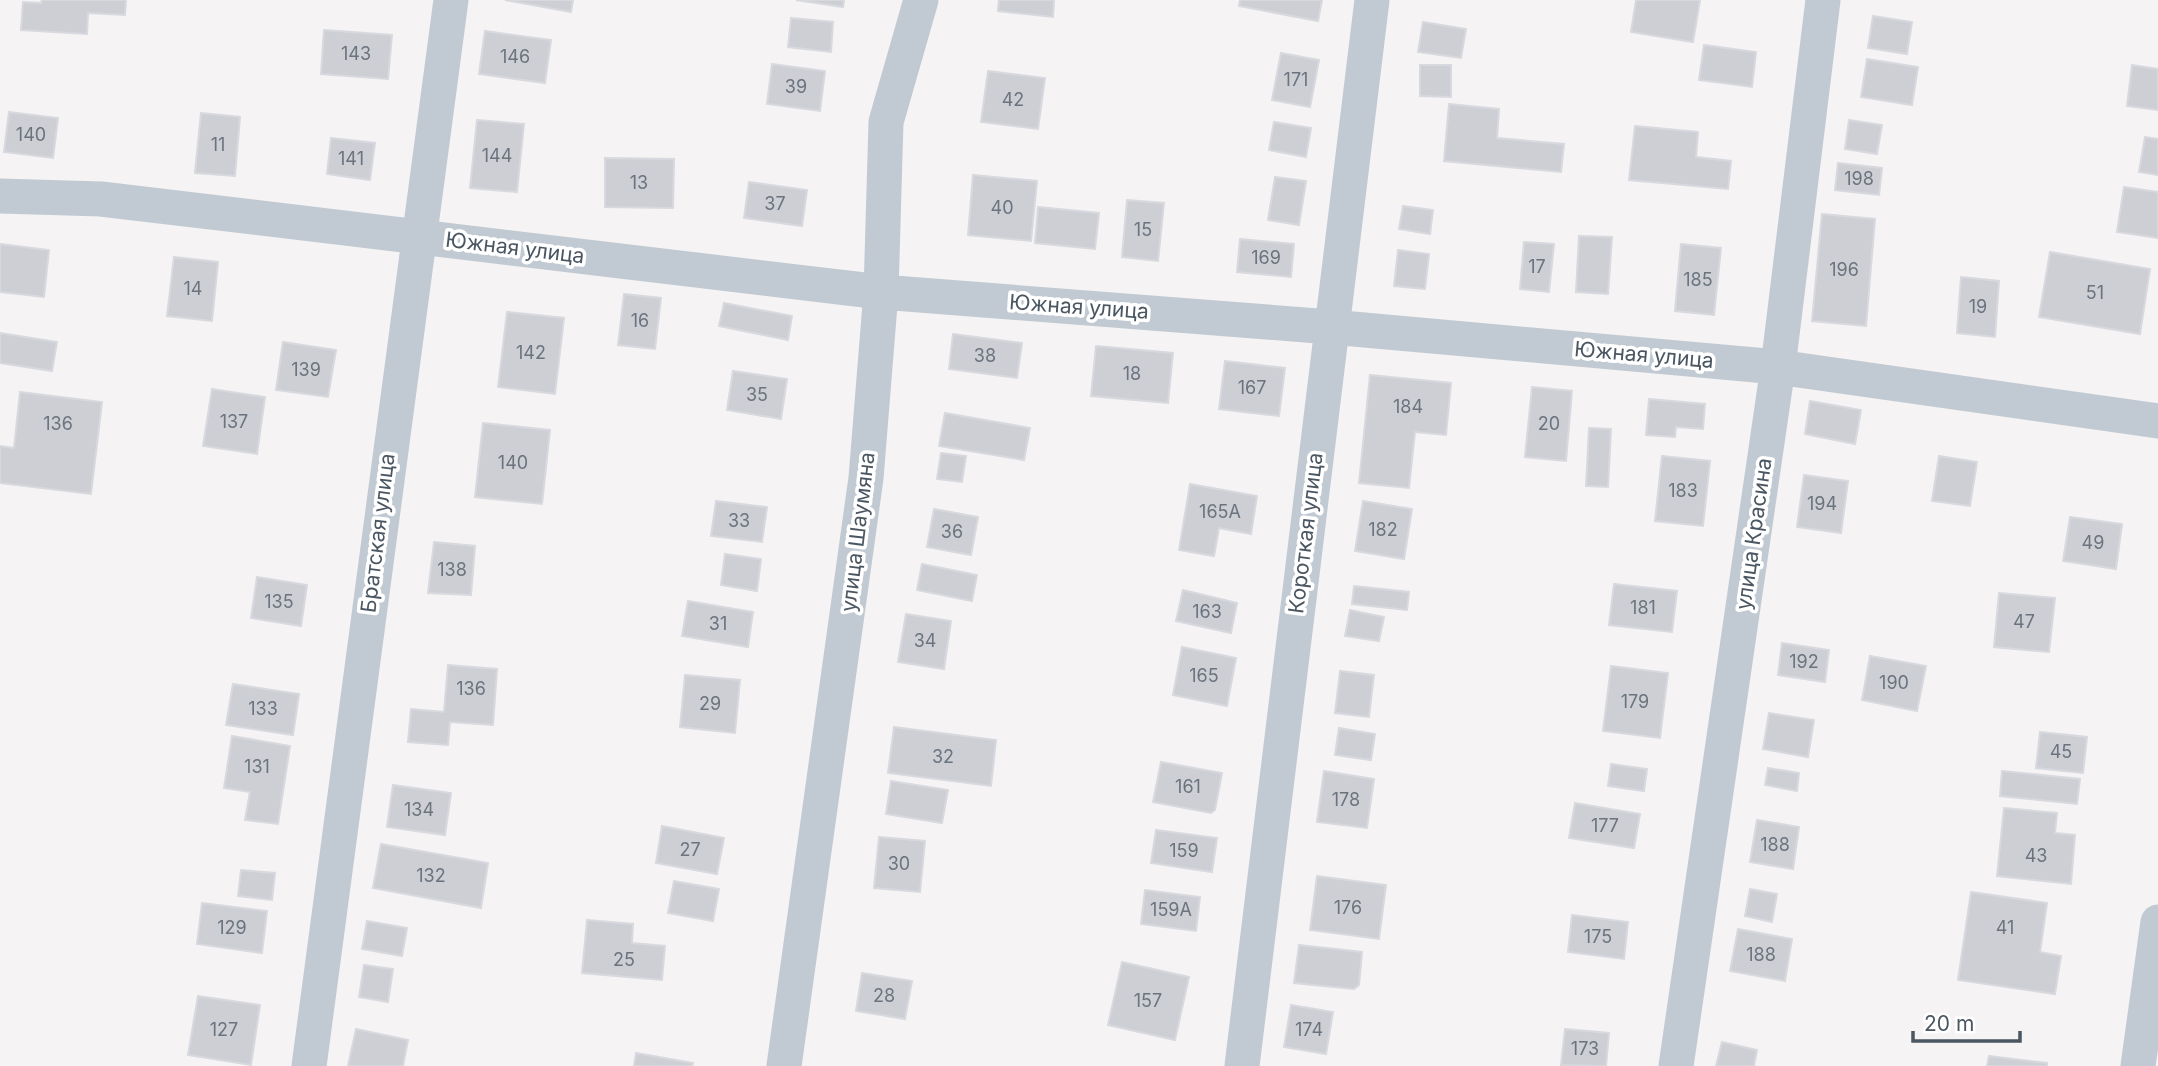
<svg xmlns="http://www.w3.org/2000/svg" width="2158" height="1066" font-family="Inter,sans-serif">
  <style>
    .building { fill: #cdcfd5; stroke: #d7d9de; stroke-width: 2 }
    .lines { fill: none; stroke-linecap: round; stroke-linejoin: round }
    .street { stroke: #c1cad2; stroke-width: 35 }
    .labels { text-anchor: middle; stroke-width: 7; stroke-linejoin: round; paint-order: stroke }
    .number-label { font-size: 18px; fill: #6b747e }
    .street-label { font-size: 21px; fill: #4a5661; stroke: #fff }
  </style>
  <rect width="100%" height="100%" fill="#f5f3f3"/>
  <path class="building" d="M42,0H126L125,15L88,13L87,34L21,30L23,2L41,3Z
    M505,0H573L571,12Z
    M796,0H844L843,7Z
    M999,0H1054L1053,17L998,11Z
    M1240,0H1322L1318,21L1239,6Z
    M1636,0H1700L1693,42L1631,32Z
    M1873,16L1912,22L1907,54L1868,48Z
    M791,18L833,22L831,52L788,47Z
    M1423,22L1466,29L1461,58L1418,52Z
    M324,30L392,35L388,79L321,74Z
    M485,31L551,40L545,83L479,74Z
    M1704,45L1756,52L1752,87L1699,80Z
    M1281,53L1319,60L1310,107L1272,100Z
    M1867,59L1918,67L1912,105L1861,97Z
    M772,64L825,71L820,111L767,104Z
    M1420,65H1451V97L1420,96Z
    M2132,65L2158,69V110L2127,106Z
    M988,71L1045,78L1038,129L981,122Z
    M1449,104L1499,109L1497,138L1564,144L1561,172L1444,161Z
    M9,112L58,118L53,158L4,152Z
    M201,113L240,117L235,176L195,173Z
    M477,120L524,124L517,192L470,188Z
    M1849,120L1882,125L1877,154L1845,149Z
    M1274,122L1311,128L1306,157L1269,150Z
    M1635,126L1698,132L1696,157L1731,161L1728,189L1629,180Z
    M2145,137L2158,139V175L2139,172Z
    M331,138L375,143L370,180L327,174Z
    M605,158L674,159L673,208L605,207Z
    M1838,163L1882,168L1879,195L1835,190Z
    M973,175L1037,181L1031,241L968,235Z
    M1275,177L1306,181L1299,225L1268,220Z
    M749,182L807,190L802,226L744,218Z
    M2124,187L2158,192V238L2117,232Z
    M1127,200L1164,203L1158,261L1122,257Z
    M1403,206L1433,210L1430,234L1399,229Z
    M1038,207L1099,213L1095,249L1035,243Z
    M1822,214L1875,219L1866,326L1812,321Z
    M1579,236L1612,237L1608,294L1576,292Z
    M1240,239L1294,244L1291,277L1237,272Z
    M1524,242L1554,244L1549,292L1520,289Z
    M0,244L49,250L44,297L0,292Z
    M1681,244L1721,248L1714,315L1675,311Z
    M1398,250L1429,254L1425,289L1394,286Z
    M2050,252L2150,269L2140,334L2039,317Z
    M174,257L218,262L212,321L167,316Z
    M1961,277L1999,281L1995,337L1957,333Z
    M624,294L661,298L655,349L618,345Z
    M724,303L792,316L788,340L719,326Z
    M507,312L564,318L555,394L498,387Z
    M0,333L57,342L52,371L0,363Z
    M953,334L1022,343L1017,378L949,369Z
    M283,342L336,350L328,397L276,390Z
    M1096,346L1173,353L1168,403L1091,396Z
    M1225,361L1285,368L1279,416L1219,409Z
    M733,371L787,379L781,419L727,410Z
    M1370,375L1451,383L1446,435L1415,432L1409,488L1359,483Z
    M1532,387L1572,391L1566,461L1525,457Z
    M212,389L265,397L257,454L203,446Z
    M20,392L102,402L91,494L0,483V446L14,448Z
    M1649,399L1705,404L1703,429L1676,427L1675,437L1646,435Z
    M1810,401L1861,410L1855,444L1805,434Z
    M945,413L1030,428L1024,460L939,446Z
    M483,423L550,430L542,504L475,497Z
    M1589,428L1611,429L1608,487L1586,486Z
    M941,453L966,456L962,482L937,479Z
    M1662,456L1710,461L1703,526L1655,521Z
    M1939,456L1977,462L1970,506L1932,501Z
    M1804,475L1848,481L1841,533L1797,527Z
    M1190,484L1257,496L1251,534L1219,528L1214,556L1179,550Z
    M716,501L767,507L762,542L711,536Z
    M1363,501L1412,509L1404,559L1355,551Z
    M934,509L978,517L971,555L927,547Z
    M2070,517L2122,524L2116,569L2063,561Z
    M434,542L475,546L471,595L428,593Z
    M725,554L761,559L757,591L721,585Z
    M922,564L977,575L972,601L917,590Z
    M257,577L307,585L301,626L251,618Z
    M1614,584L1677,591L1672,632L1609,625Z
    M1354,586L1409,592L1407,610L1352,604Z
    M1183,590L1237,603L1231,633L1176,621Z
    M1999,593L2055,598L2049,652L1994,647Z
    M688,601L753,612L748,647L682,636Z
    M1350,610L1384,617L1379,641L1345,636Z
    M906,614L951,621L944,669L898,662Z
    M1782,643L1829,650L1825,682L1778,675Z
    M1182,647L1236,658L1227,706L1173,695Z
    M1870,656L1926,666L1917,711L1862,700Z
    M448,665L497,669L493,725L450,722L448,745L408,742L411,709L444,712Z
    M1611,666L1668,673L1660,738L1603,731Z
    M1340,671L1374,675L1369,717L1335,713Z
    M685,675L740,680L735,733L680,727Z
    M233,684L299,694L293,735L226,725Z
    M1769,713L1814,720L1808,757L1763,749Z
    M894,727L996,740L991,786L888,773Z
    M1339,728L1375,734L1371,760L1335,755Z
    M2040,732L2087,737L2083,773L2036,768Z
    M232,736L290,746L278,824L245,820L250,792L224,788Z
    M1161,762L1222,773L1215,810L1211,813L1153,802Z
    M1611,764L1647,769L1644,791L1608,786Z
    M1768,768L1799,773L1797,791L1765,785Z
    M1324,771L1374,779L1367,828L1317,822Z
    M2002,771L2080,779L2077,804L2000,796Z
    M891,781L948,790L942,823L886,814Z
    M393,785L451,793L445,835L387,827Z
    M1575,803L1640,814L1634,848L1569,838Z
    M2004,808L2057,813L2055,833L2075,835L2071,884L1997,876Z
    M1757,820L1799,827L1793,869L1750,862Z
    M662,826L724,838L717,874L656,863Z
    M1156,830L1217,838L1212,872L1151,863Z
    M879,837L925,841L920,892L874,888Z
    M381,844L488,863L481,908L373,888Z
    M241,870L275,873L272,900L238,896Z
    M1317,876L1386,885L1379,939L1310,930Z
    M674,881L719,889L713,921L668,913Z
    M1750,889L1777,894L1772,922L1745,916Z
    M1145,890L1200,897L1196,931L1141,924Z
    M1971,892L2047,903L2040,952L2061,956L2055,994L1958,980Z
    M202,903L267,911L262,953L197,944Z
    M1572,915L1628,922L1624,959L1568,952Z
    M587,920L633,924L632,943L665,946L662,980L582,973Z
    M367,921L407,928L402,956L362,949Z
    M1738,929L1792,939L1785,981L1730,971Z
    M1299,945L1362,952L1359,985L1354,989L1294,983Z
    M1122,962L1189,977L1175,1040L1108,1025Z
    M364,965L393,969L388,1002L359,997Z
    M862,973L912,981L905,1019L856,1011Z
    M198,996L260,1005L251,1065L188,1055Z
    M1291,1005L1333,1012L1326,1054L1284,1047Z
    M356,1029L408,1040L403,1066H348Z
    M1565,1029L1609,1033L1606,1066L1561,1065Z
    M1722,1042L1757,1050L1754,1066H1716Z
    M636,1053L693,1063L692,1066H634Z
    M1989,1056L2047,1063V1066H1987Z"/>
  <g class="lines">
    <path class="street" d="M0,196L101,199L881,292L1331,327L1778,367L2158,421
      M309,1066L451,0
      M784,1066L866,478L881,292L886,122L921,0
      M1242,1066L1372,0
      M1676,1066L1778,367L1823,0
      M2138,1066L2158,922"/>
  </g>
  <g class="labels">
    <g class="number-label">
      <text x="356" y="60">143</text>
      <text x="515" y="63">146</text>
      <text x="1296" y="86">171</text>
      <text x="796" y="93">39</text>
      <text x="1013" y="106">42</text>
      <text x="31" y="141">140</text>
      <text x="218" y="151">11</text>
      <text x="497" y="162">144</text>
      <text x="351" y="165">141</text>
      <text x="1859" y="185">198</text>
      <text x="639" y="189">13</text>
      <text x="775" y="210">37</text>
      <text x="1002" y="214">40</text>
      <text x="1143" y="236">15</text>
      <text x="1266" y="264">169</text>
      <text x="1537" y="273">17</text>
      <text x="1844" y="276">196</text>
      <text x="1698" y="286">185</text>
      <text x="193" y="295">14</text>
      <text x="2095" y="299">51</text>
      <text x="1978" y="313">19</text>
      <text x="640" y="327">16</text>
      <text x="531" y="359">142</text>
      <text x="985" y="362">38</text>
      <text x="306" y="376">139</text>
      <text x="1132" y="380">18</text>
      <text x="1252" y="394">167</text>
      <text x="757" y="401">35</text>
      <text x="1408" y="413">184</text>
      <text x="234" y="428">137</text>
      <text x="58" y="430">136</text>
      <text x="1549" y="430">20</text>
      <text x="513" y="469">140</text>
      <text x="1683" y="497">183</text>
      <text x="1822" y="510">194</text>
      <text x="1220" y="518">165А</text>
      <text x="739" y="527">33</text>
      <text x="1383" y="536">182</text>
      <text x="952" y="538">36</text>
      <text x="2093" y="549">49</text>
      <text x="452" y="576">138</text>
      <text x="279" y="608">135</text>
      <text x="1643" y="614">181</text>
      <text x="1207" y="618">163</text>
      <text x="2024" y="628">47</text>
      <text x="718" y="630">31</text>
      <text x="925" y="647">34</text>
      <text x="1804" y="668">192</text>
      <text x="1204" y="682">165</text>
      <text x="1894" y="689">190</text>
      <text x="471" y="695">136</text>
      <text x="1635" y="708">179</text>
      <text x="710" y="710">29</text>
      <text x="263" y="715">133</text>
      <text x="2061" y="758">45</text>
      <text x="943" y="763">32</text>
      <text x="257" y="773">131</text>
      <text x="1188" y="793">161</text>
      <text x="1346" y="806">178</text>
      <text x="419" y="816">134</text>
      <text x="1605" y="832">177</text>
      <text x="1775" y="851">188</text>
      <text x="690" y="856">27</text>
      <text x="1184" y="857">159</text>
      <text x="2036" y="862">43</text>
      <text x="899" y="870">30</text>
      <text x="431" y="882">132</text>
      <text x="1348" y="914">176</text>
      <text x="1171" y="916">159А</text>
      <text x="232" y="934">129</text>
      <text x="2005" y="934">41</text>
      <text x="1598" y="943">175</text>
      <text x="1761" y="961">188</text>
      <text x="624" y="966">25</text>
      <text x="884" y="1002">28</text>
      <text x="1148" y="1007">157</text>
      <text x="224" y="1036">127</text>
      <text x="1309" y="1036">174</text>
      <text x="1585" y="1055">173</text>
    </g>
    <g class="street-label">
      <text transform="translate(515 248) rotate(7)" y="7">Южная улица</text>
      <text transform="translate(1079 307) rotate(4)" y="7">Южная улица</text>
      <text transform="translate(1644 355) rotate(5)" y="7">Южная улица</text>
      <text transform="translate(858 532) rotate(-83)" y="7">улица Шаумяна</text>
      <text transform="translate(378 533) rotate(-83)" y="7">Братская улица</text>
      <text transform="translate(1306 533) rotate(-83)" y="7">Короткая улица</text>
      <text transform="translate(1754 534) rotate(-82)" y="7">улица Красина</text>
    </g>
  </g>
  <path d="M1913 1031v10h107v-10" fill="none" stroke="#4a5661" stroke-width="3.5"/>
  <text x="1924" y="1031" font-size="21" fill="#4a5661" stroke="#ffffff" stroke-width="5" paint-order="stroke">20 m</text>
</svg>
